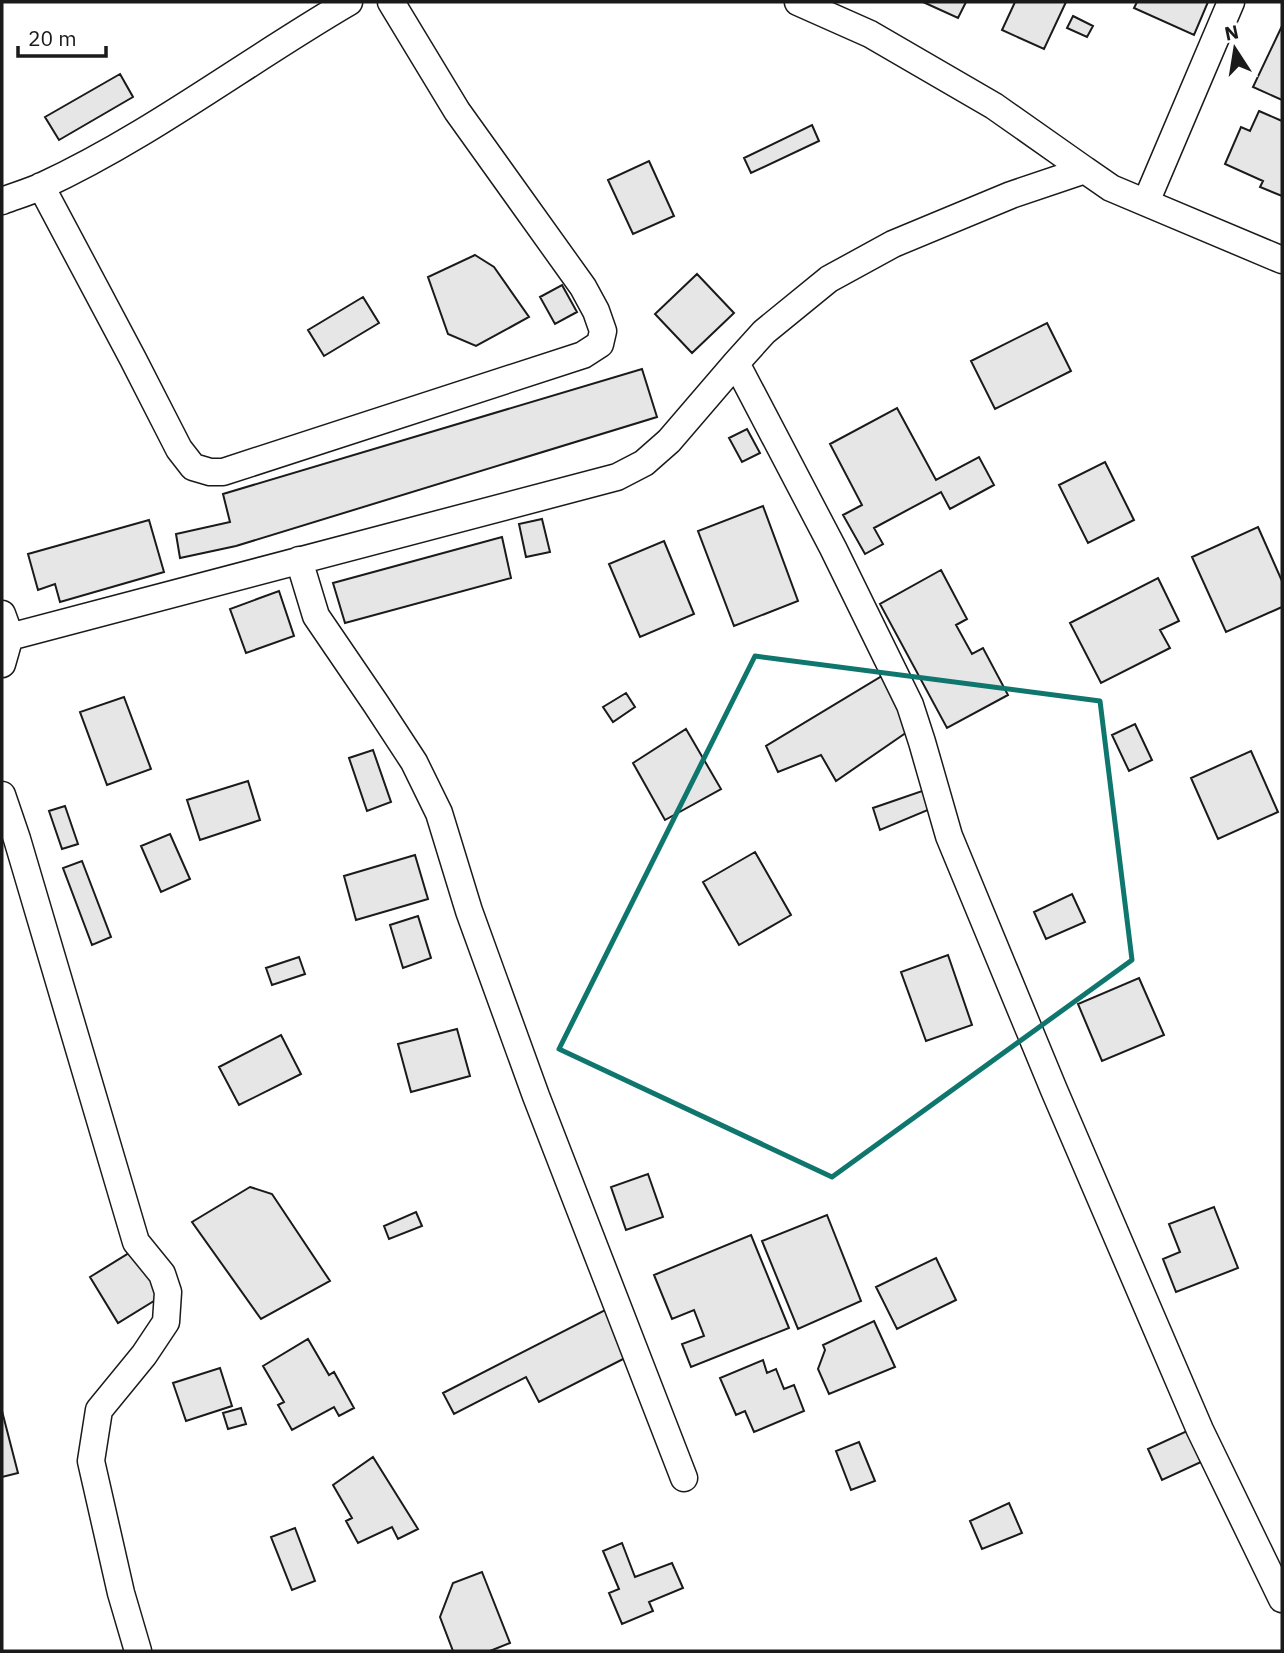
<svg xmlns="http://www.w3.org/2000/svg" width="1284" height="1653" font-family="'IBM Plex Sans',sans-serif">
  <style>
    .building { fill: #e6e6e6; stroke: #1a1a1a; stroke-width: 2 }
    .lines { fill: none; stroke-linecap: round; stroke-linejoin: round }
    .street-casing { stroke: #1a1a1a; stroke-width: 29 }
    .street { stroke: #fff; stroke-width: 26 }
    .marked { fill: none; stroke: #0f766e; stroke-width: 5; stroke-linejoin: round }
  </style>
  <rect width="100%" height="100%" fill="#fff"/>
  <path class="building" d="M923,2H966L958,18Z
    M1015,2H1066L1044,49L1002,30Z
    M1137,2H1208L1194,35L1134,8Z
    M1073,16L1093,26L1087,37L1067,28Z
    M1282,26V100L1253,87Z
    M120,74L133,97L59,140L45,117Z
    M1259,111L1282,121V196L1260,187L1263,181L1225,164L1241,127L1250,131Z
    M812,125L819,141L751,173L744,158Z
    M649,161L674,216L633,234L608,180Z
    M475,255L494,267L529,317L476,346L448,334L428,277Z
    M697,274L734,313L692,353L655,314Z
    M562,285L577,312L555,324L540,297Z
    M363,297L379,323L324,356L308,330Z
    M1047,323L1071,371L995,409L971,361Z
    M642,369L657,417L236,546L180,558L176,534L230,522L223,494Z
    M897,408L936,480L979,457L994,485L950,509L941,492L874,528L883,544L865,554L843,515L862,505L830,444Z
    M747,429L760,453L742,462L729,438Z
    M1105,462L1134,520L1088,543L1059,485Z
    M763,506L798,601L734,626L698,531Z
    M542,519L550,552L526,557L519,524Z
    M149,520L164,572L60,602L55,584L38,590L28,554Z
    M1258,527L1282,581V607L1226,632L1192,557Z
    M502,537L511,578L345,623L333,583Z
    M664,541L694,614L640,637L609,564Z
    M941,570L967,619L956,625L972,654L983,648L1008,695L947,728L880,604Z
    M1158,578L1179,621L1160,630L1170,648L1101,683L1070,623Z
    M279,591L294,636L246,653L230,609Z
    M882,676L910,730L836,781L821,755L778,772L766,746Z
    M626,693L635,707L613,722L603,707Z
    M124,697L151,769L107,785L80,712Z
    M1135,724L1152,760L1129,771L1112,735Z
    M686,729L721,789L665,820L633,763Z
    M373,750L391,802L367,811L349,758Z
    M1251,751L1278,812L1218,839L1191,778Z
    M248,781L260,820L200,840L187,800Z
    M925,790L928,810L880,830L873,808Z
    M65,806L78,844L62,849L49,811Z
    M170,834L190,879L161,892L141,846Z
    M755,852L791,915L739,945L703,882Z
    M415,855L428,899L356,920L344,876Z
    M82,861L111,937L92,945L63,868Z
    M1072,894L1085,922L1046,939L1034,912Z
    M418,916L431,958L403,968L390,925Z
    M948,955L972,1025L926,1041L901,972Z
    M299,957L305,974L272,985L266,968Z
    M1139,978L1164,1035L1102,1061L1078,1004Z
    M457,1029L470,1076L411,1092L398,1044Z
    M281,1035L301,1074L239,1105L219,1067Z
    M648,1174L663,1217L626,1230L611,1187Z
    M250,1187L272,1194L330,1281L261,1319L192,1222Z
    M1214,1207L1238,1268L1176,1292L1163,1259L1180,1252L1169,1224Z
    M416,1212L422,1226L389,1239L384,1226Z
    M827,1215L861,1301L798,1329L762,1241Z
    M751,1235L789,1328L691,1367L682,1344L704,1336L694,1310L672,1319L654,1275Z
    M134,1250L162,1296L118,1323L90,1277Z
    M936,1258L956,1300L897,1329L876,1287Z
    M609,1308L633,1354L539,1402L526,1377L454,1414L443,1393Z
    M874,1321L895,1367L829,1394L818,1369L825,1350L823,1345Z
    M308,1339L329,1375L334,1372L354,1408L339,1416L334,1407L292,1430L278,1405L284,1402L263,1366Z
    M763,1360L767,1373L776,1369L784,1389L794,1385L804,1411L754,1432L745,1411L736,1415L720,1378Z
    M220,1368L232,1406L186,1421L173,1383Z
    M241,1408L246,1424L228,1429L223,1413Z
    M2,1411L18,1473L2,1477Z
    M1187,1431L1201,1462L1162,1480L1148,1449Z
    M859,1442L875,1481L851,1490L836,1451Z
    M373,1457L418,1529L398,1539L392,1527L358,1543L346,1521L352,1518L333,1485Z
    M1009,1503L1022,1533L982,1549L970,1521Z
    M295,1528L315,1581L292,1590L271,1537Z
    M622,1543L635,1577L672,1563L683,1588L649,1602L653,1611L622,1624L609,1593L619,1589L603,1551Z
    M482,1572L510,1643L490,1651H453L440,1617L453,1583Z"/>
  <g class="lines">
    <defs>
      <path id="street" d="M798,2L870,34L994,106L1085,170
        M41,186L133,359L179,449L193,467L210,472H223L583,355L600,344L603,331L596,311L583,287L457,111L391,2
        M2,201C15,196 29,192 42,186C150,136 246,62 349,2
        M1146,202L1231,2
        M736,363L833,548L910,705L922,742L949,836L1054,1090L1200,1430L1282,1599
        M299,560L316,616L376,704L414,762L439,813L469,911L536,1096L684,1478
        M2,614L10,636L2,664
        M2,639L617,477L644,463L669,441L736,363L764,332L829,279L893,244L1011,195L1085,170L1111,188L1282,260
        M2,795L17,839L136,1242L162,1274L168,1292L166,1322L144,1355L99,1410L91,1461L121,1593L138,1651"/>
    </defs>
    <use href="#street" class="street-casing"/>
    <use href="#street" class="street"/>
  </g>
  <path class="marked" d="M755,656L1100,701L1132,960L832,1177L559,1049Z"/>
  <rect width="1284" height="1653" fill="none" stroke="#1a1a1a" stroke-width="7"/>
  <g transform="translate(1235 49) rotate(348)" stroke="#ffffff" stroke-width="5" paint-order="stroke">
  <path d="M0-5L12 26L0 18L-12 26Z" fill="#1a1a1a"/>
  <text y="-10" font-size="19" font-weight="bold" text-anchor="middle" fill="#1a1a1a">N</text>
  </g>
  <path d="M18 46v10h88v-10" fill="none" stroke="#1a1a1a" stroke-width="3.5"/>
  <text x="28" y="46" font-size="21" fill="#1a1a1a" stroke="#ffffff" stroke-width="5" paint-order="stroke">20 m</text>
</svg>
